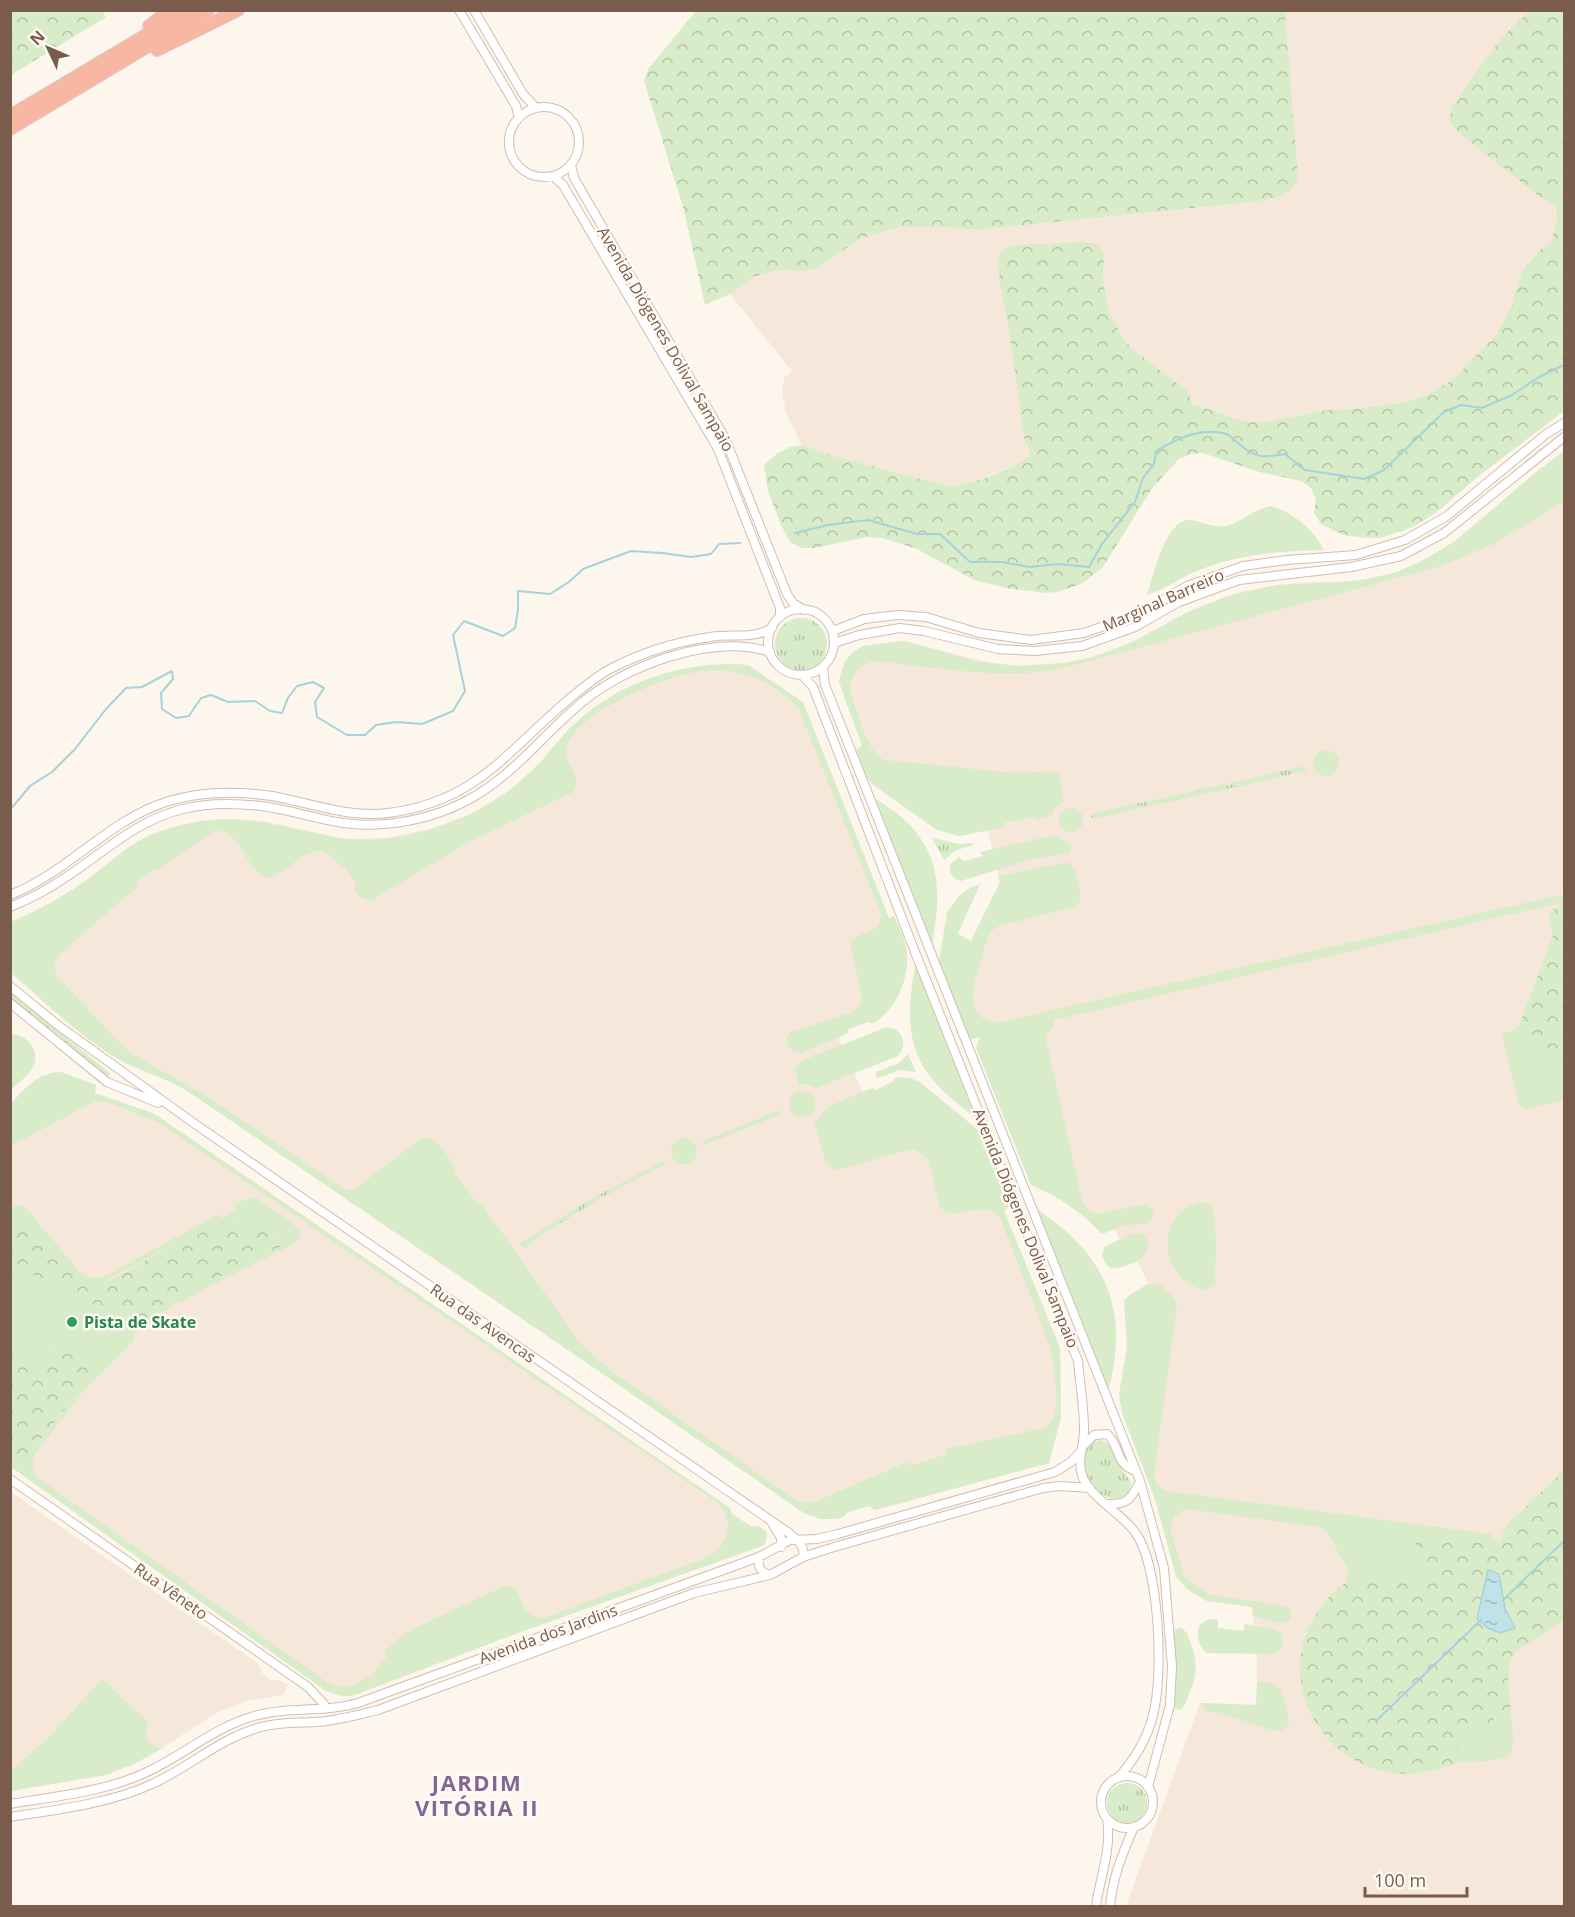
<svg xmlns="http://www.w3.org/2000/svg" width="1575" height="1917" font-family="'Open Sans',sans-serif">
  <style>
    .residential { fill: #f5e8da }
    .grass { fill: url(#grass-tufts) }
    .forest { fill: url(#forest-crowns); fill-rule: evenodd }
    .park { fill: #d8ecc9 }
    .water { fill: url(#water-ripples); stroke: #a5d3da; stroke-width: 1.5 }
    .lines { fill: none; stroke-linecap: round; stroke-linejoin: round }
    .stream { stroke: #a5d3da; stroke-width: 2 }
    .minor-casing { stroke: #d1beb0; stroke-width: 10 }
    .highway-casing { stroke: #dad1cd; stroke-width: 14 }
    .minor { stroke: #fff; stroke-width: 8 }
    .highway { stroke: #f7b7a3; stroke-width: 12 }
    .leisure-dot { fill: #2e9e5b; stroke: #fffaf3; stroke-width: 2 }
    .labels { text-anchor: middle; stroke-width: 5; stroke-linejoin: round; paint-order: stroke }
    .street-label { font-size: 16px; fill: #7a5c4d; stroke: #fffaf3 }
    .leisure-label { font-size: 16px; font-weight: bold; fill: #27864d; stroke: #fffaf3; text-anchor: start }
    .district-label { font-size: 22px; font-weight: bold; letter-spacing: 1.5px; fill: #846695; stroke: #fffaf3 }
  </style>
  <defs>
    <pattern id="grass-tufts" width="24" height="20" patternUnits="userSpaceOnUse" patternTransform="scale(1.5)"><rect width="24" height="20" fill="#d8ecc9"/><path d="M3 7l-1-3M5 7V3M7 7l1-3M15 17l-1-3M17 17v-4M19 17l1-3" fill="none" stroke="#b4c2a5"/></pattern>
    <pattern id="forest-crowns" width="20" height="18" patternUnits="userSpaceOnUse" patternTransform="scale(1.5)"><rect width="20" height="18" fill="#d8ecc9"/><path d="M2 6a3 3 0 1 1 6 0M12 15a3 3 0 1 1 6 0" fill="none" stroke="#b4c2a5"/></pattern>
    <pattern id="water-ripples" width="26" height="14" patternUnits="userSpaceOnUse" patternTransform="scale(1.5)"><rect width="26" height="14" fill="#bfe3e8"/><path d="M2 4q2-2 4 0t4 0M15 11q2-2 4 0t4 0" fill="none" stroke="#a0bbbe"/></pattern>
  </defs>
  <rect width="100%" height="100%" fill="#fdf6ec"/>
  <path class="residential" d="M1285,11H1564V237L1531,259L1522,270L1512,305L1496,335L1454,379L1431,393L1407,402L1362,408L1328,410L1263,422H1250L1237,419L1180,398L1054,444L1019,463L964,485L951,487L838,457L802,445L786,413L782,392L784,378L792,371L730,294L753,277L765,273L778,270L792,271L817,268L860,239L900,227H947L978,230L1261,201L1275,198L1298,175Z
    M1564,451V1906H1126L1200,1703L1257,1705V1658L1252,1607L1207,1601L1187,1589L1176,1576L1155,1499L1125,1420L1152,1300L1147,1282L1139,1264L1123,1248L1115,1229L1102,1234L1085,1217L1065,1202L1031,1185L976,1048L980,1037L965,1002L971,941L1000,882L988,831L957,803L878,768L839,682L841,671L848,657L863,646L903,641L990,663L1019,666L1064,663L1093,657L1122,647L1196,608L1244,591L1294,583L1355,581L1394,573L1420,562L1446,548Z
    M734,664L748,665L803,702L895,950L839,1038L884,1142L900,1140L1000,1201L1060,1348L1061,1417L1049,1463L875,1510L869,1506L848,1512L843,1517L837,1519H820L804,1513L590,1365L186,1090L164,1079L131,1066L104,1050L11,973V922L41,908L73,890L126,849L149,837L186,824L225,819L264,821L340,838L355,839L386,838L430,829L473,813L510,790L543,760L571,727L593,708L617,693L642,681L668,672L708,665Z
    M95,1093L152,1113L162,1119L730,1508L732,1514L752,1527L759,1526L767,1533L765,1545L518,1633L352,1696H341L326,1691L11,1467L10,1101L19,1107Z
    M11,1492L259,1664L262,1673L271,1680H279L288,1685L283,1695L250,1700L218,1712L148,1757L106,1775L11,1791Z"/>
  <path class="grass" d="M775 644a26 26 0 1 1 52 0a26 26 0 1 1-52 0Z
    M1305,766L1306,771L1093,819L1091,817V814Z
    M932,838L960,844L972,843L973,845L957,850L944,860Z
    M10,992L110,1073L109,1076L105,1077L11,1000Z
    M663,1161H666L665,1164L596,1201L534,1240L525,1250L519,1244L593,1198Z
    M1101,1440L1112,1446L1122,1469L1131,1482C1128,1520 1076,1489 1085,1453C1087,1445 1093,1441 1101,1440Z
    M1107 1803a20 20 0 1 1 40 0a20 20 0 1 1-40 0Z"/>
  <path class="forest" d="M11,10L102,11L106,17L11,75Z
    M696,11H1285L1298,175C1294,195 1280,197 1261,201L978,230L947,227H900L860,239L817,268L804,271L778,270L753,277L730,294L705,305L683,207L644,81L648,69Z
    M1531,11H1564V411L1480,475L1437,512L1413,527L1381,538H1368L1343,535L1321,524L1314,513L1316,500L1311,488L1301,481L1259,472L1203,453L1191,454L1179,459L1153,487L1103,567L1083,583L1058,592L1046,593L1011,589L974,580L917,549L882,538L868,537L814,548H802L790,542L781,525L768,491L764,465L778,453L790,447L802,445L838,457L951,487C978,482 1007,470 1031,456L1024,437L1010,336L1000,284L998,257L1006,247L1017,245L1085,242L1098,245L1104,256L1103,282L1109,311L1115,324L1125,341L1134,350L1187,391L1192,403L1237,419L1250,422H1263L1328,410L1362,408L1407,402L1431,393L1454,379L1496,335L1512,305L1522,270L1540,250L1551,243L1557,219V206L1538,195L1465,138L1455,129L1449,119L1453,106C1477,74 1498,34 1531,11Z
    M1564,904V1074L1515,1030L1520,1023L1553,935L1549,917L1551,911Z
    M223,1223C241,1223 270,1229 281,1245L280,1247L184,1295L178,1296L146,1320L132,1318L80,1299L57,1283L14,1273L11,1282V1232C57,1223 63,1291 107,1281C119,1278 150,1257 164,1250C183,1240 203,1232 223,1223Z
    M53,1347L85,1358L95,1366L93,1374L34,1448L23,1468L18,1469L11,1463V1350L39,1362C46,1359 46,1350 53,1347Z
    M1564,1470V1620L1517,1650C1503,1666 1510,1692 1511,1712L1498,1713L1491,1723L1457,1725L1459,1762C1436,1770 1413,1777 1388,1772C1314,1759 1275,1674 1318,1611C1325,1601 1336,1587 1347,1582C1354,1580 1363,1581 1370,1580C1388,1578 1406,1576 1424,1575L1427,1569L1411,1534L1500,1545L1503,1533L1509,1523ZM1488,1570L1499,1574L1505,1609L1515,1628L1477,1619Z"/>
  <path class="park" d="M1564,451V501L1498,542L1442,566L1056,670C995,679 936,668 876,661C861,664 853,672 849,687C856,707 865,750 884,760L1015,773L1055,771L1060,776L1063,798V801L1055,808L1051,816L1037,820L1033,817L1003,823L1006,827L959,836L937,830L872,784L866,776L856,749L862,746L839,682L845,661L853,652L863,646L903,641L913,643L975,661L1019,666L1064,663L1093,657L1135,641L1184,614L1227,596L1277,585L1342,582L1368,579L1394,573L1420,562L1457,540L1536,472Z
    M1272,506C1294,514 1313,528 1324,550C1281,551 1237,554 1197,571C1179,578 1165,590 1147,595C1153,577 1165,522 1188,520C1200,520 1211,528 1225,526C1241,523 1253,509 1272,506Z
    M734,664L748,665L803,702L889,918L894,916C898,926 904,937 906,947C912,975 896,1011 872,1024L868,1022L849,1029L847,1034L801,1053L793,1051C786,1046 785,1039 790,1032L850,1013L859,1006L862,998L850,944C859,928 879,938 881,914L799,710C781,686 745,670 714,670C677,670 592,706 571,737C555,759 586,775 573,792L469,842L373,899L367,900L360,897L355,890L356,884L345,867C335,864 332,853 322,851C303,848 285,876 266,878C244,869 241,828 214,831L157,870L154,869L137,882L138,886L61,953C54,961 53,969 58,977L117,1040L132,1054L198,1091L342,1188L348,1190L356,1188L420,1139C437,1133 446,1155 455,1166L454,1171L476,1202L481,1203L580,1343L610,1370L793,1498L801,1502H814L907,1462L910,1466L947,1454L946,1449L1043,1428C1047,1425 1051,1423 1053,1418C1059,1405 1055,1364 1051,1350L1000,1217C980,1197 954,1225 940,1207L929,1162C925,1155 920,1151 912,1149L837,1170L826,1164L814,1123L827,1107L872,1088L876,1090L892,1082L896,1077L911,1078L921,1083L977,1129L984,1138L1009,1207L1004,1211L1060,1348L1061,1417L1049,1463L875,1510L869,1506L848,1512L843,1517L837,1519H820L804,1513L590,1365L186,1090C161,1076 134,1069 111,1055C75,1032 43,1000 11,973V922C37,911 62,897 86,881C100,871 112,860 125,850C146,834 175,825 201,821C249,814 292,830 339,838C378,844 423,835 459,819C491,806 520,785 543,759C552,749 560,738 570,728C614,685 673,664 734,664Z
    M1313 763a13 13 0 1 1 26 0a13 13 0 1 1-26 0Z
    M873,797C884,805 897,812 907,822C944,859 940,899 932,946Z
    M1059 820a12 12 0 1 1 24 0a12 12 0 1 1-24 0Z
    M1055,835L1070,844L1071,850L1068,854L1032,859L961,881L955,879L950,873V864L959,857L964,861L983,856L980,852Z
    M1067,862L1075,868L1081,898L1077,906L999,926C986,932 985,948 981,961C974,985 961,1016 996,1023L1560,895L1564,898V902L1054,1020V1025L1049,1031L1046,1038L1082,1201L1088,1209L1098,1214L1146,1204L1154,1210L1153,1218L1147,1223L1123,1226L1102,1234C1081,1212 1059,1196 1031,1185L976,1048L980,1037L970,1040L939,962L947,912L958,897L968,889L980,884L958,934L971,941L1000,882L998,876Z
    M915,966H916L975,1117C912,1072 902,1040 915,966Z
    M887,1027C903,1029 908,1044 898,1056L816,1088L807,1084H799L795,1069L801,1061Z
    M1515,1030L1564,1074V1100L1527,1109L1519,1104L1502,1036L1504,1033Z
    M10,1034C29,1034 43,1054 31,1070C26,1078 17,1084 11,1090Z
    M908,1054L916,1072L900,1070L878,1078L876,1077V1072L899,1063Z
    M61,1072L96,1085L95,1093L152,1113L162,1119L730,1508L732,1514L752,1527L759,1526L767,1533L765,1545L518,1633L352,1696H341L326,1691L11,1467V1463L18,1469L23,1467L34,1449L93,1374L95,1366L85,1358L53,1347L49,1348L43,1360L39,1362L11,1350V1282L14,1273L19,1270L57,1283L80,1299L132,1318L146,1320L178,1296L184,1295L280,1247L281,1245L277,1239L264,1232L237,1223H223L165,1249L99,1284C89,1282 80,1279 73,1272C54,1254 42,1226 11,1232V1209C15,1205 20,1203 25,1207L81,1273L91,1278L103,1277L219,1214L222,1218L236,1210L233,1206L248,1198L258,1199L299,1229L301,1235L297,1242L200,1291L181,1303L179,1300L133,1335L135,1339L85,1389L36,1453C30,1461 31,1470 38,1478L331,1685C345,1689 356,1686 367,1676L370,1678L387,1656L384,1653L396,1640L411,1630L504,1586L515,1588C523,1602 524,1618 544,1618L710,1556C727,1546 734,1524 721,1507C714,1499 703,1493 694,1487C679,1476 663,1466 648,1455L159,1123L107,1102L95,1101L11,1146V1103C25,1089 38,1072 61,1072Z
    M789 1104a13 13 0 1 1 26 0a13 13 0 1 1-26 0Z
    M780,1110L781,1114L705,1145L702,1143L703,1141Z
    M671 1151a13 13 0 1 1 26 0a13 13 0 1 1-26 0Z
    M1200,1202C1205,1203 1210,1204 1212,1209C1218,1224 1215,1265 1215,1283L1211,1287L1204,1290C1158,1279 1154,1214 1200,1202Z
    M1035,1208C1105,1253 1131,1309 1108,1391Z
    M1131,1234H1142C1165,1255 1120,1271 1111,1268C1107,1266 1105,1261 1102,1257L1104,1247Z
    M1147,1284L1161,1285L1174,1298L1177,1305L1154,1475C1155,1483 1159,1488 1166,1491L1490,1534L1501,1545L1411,1534L1427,1569L1424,1575L1347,1582L1348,1569L1328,1534L1319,1527L1185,1509L1174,1516L1170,1528L1185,1577L1194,1585L1211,1595L1286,1606C1290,1610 1293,1613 1290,1619C1284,1630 1262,1618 1253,1616L1252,1607L1207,1601L1187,1589L1176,1576L1155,1499L1122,1413L1119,1394L1127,1347L1124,1301C1129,1293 1140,1290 1147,1284Z
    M1210,1619L1218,1620V1628L1244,1631V1624L1277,1630L1282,1635L1283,1646L1276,1654L1207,1653C1198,1646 1195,1634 1200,1624Z
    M1181,1628C1187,1631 1188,1637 1191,1644C1201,1670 1194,1684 1183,1708L1178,1710L1173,1705L1174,1632L1176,1629Z
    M102,1679L148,1722C143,1735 148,1745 161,1749L134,1764L106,1775L11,1791V1771L50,1736Z
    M1257,1682L1273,1683L1281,1689L1289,1719V1724L1283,1730L1275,1731L1218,1712L1206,1713L1200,1703L1256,1705Z
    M1511,1712C1511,1724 1515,1739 1512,1750C1509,1764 1471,1761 1459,1762L1457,1725L1491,1723L1498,1713Z"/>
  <path class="water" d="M1488,1570L1499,1574L1505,1609L1515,1628L1500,1633L1488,1628L1477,1619Z"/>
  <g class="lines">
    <path class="stream" d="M795,533L828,525L868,520L917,534H940L970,562H1002L1029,567L1059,564L1089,567L1102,544L1135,502L1143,478L1154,464L1156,451C1178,438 1201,427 1227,434C1231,436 1234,440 1238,443C1254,458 1263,458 1285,454L1305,470L1364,479L1384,470L1444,412L1461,405L1482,408L1512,395L1539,377L1564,365
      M10,810L30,786L52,772L75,749L106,709L126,688L142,687L172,671L173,679L161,693L162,709L176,718L189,716L201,698L211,695L228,702L255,701L270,711L282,713L288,698L297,686L313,682L324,688L315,702L317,717L347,735H365L376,725L396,722L422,724L453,711L465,691L453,635L464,621L503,636L515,628L518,610V591L550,594L569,582L583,569L631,551L662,553L691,557L711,554L719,544L740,543
      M1503,1600L1564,1541
      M1377,1720L1481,1620"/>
    <defs>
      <path id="minor" d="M459,10L516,106L519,118
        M474,10L523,94L536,108
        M509 142a35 35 0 1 1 70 0a35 35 0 1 1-70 0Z
        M571,165L574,178L725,438L787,594L793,603L804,610
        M553,176L563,185L718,449L780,608V617
        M768 642a33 33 0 1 1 66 0a33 33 0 1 1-66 0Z
        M833,631L864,619L898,615L926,617L979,633L1031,640L1084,633L1141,613L1187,586L1243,566L1287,560L1356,555L1405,540L1447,516L1546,434L1564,423
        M834,643L859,635L900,628L924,631L998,649L1035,651L1082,646L1135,627L1179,602L1239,580L1351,567L1401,556L1444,533L1564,437
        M823,667L825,685L1140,1481L1164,1568L1172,1666L1170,1705L1148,1787
        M803,676L813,687L913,947L1078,1361C1080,1384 1084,1407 1084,1430C1084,1446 1077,1459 1082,1475C1089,1498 1124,1514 1137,1535C1159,1569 1164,1675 1153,1715C1147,1740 1135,1759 1118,1778
        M10,895C69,872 109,819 169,801C203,791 238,791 272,796C311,803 347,818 388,813C476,802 506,752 568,700C581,689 596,676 612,668C643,652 675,642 710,637C732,633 752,640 772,628
        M10,907C30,899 49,889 66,877C104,852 137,820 183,809C210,802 240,803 268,807C296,811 324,822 352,824C391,827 432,819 466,801C511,778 542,736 580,704C624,666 712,633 770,652
        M10,986L59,1026L195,1124L789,1533C798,1541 805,1545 803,1557
        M10,1003L107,1082L158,1103
        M1083,1446L1094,1435L1107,1434C1121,1446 1114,1464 1136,1471
        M10,1479L308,1687L324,1704V1709
        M1107,1504C1128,1505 1131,1499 1140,1481
        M772,1523L781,1538V1547
        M759,1557C758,1568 760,1572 770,1575
        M1101 1802a26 26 0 1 1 52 0a26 26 0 1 1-52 0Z
        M10,1804C57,1796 106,1792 149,1771C185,1754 215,1727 254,1716C288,1706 324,1713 358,1703L759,1557L790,1540L817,1539L838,1534L1055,1472L1071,1462L1081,1451
        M10,1817C55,1810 112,1803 152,1784C190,1767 220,1738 261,1727C279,1722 297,1723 315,1722C336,1721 357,1715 378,1710L694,1593L770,1575L803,1557L834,1547L1043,1488L1059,1486L1090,1488
        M1096,1906C1100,1877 1112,1849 1107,1819
        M1110,1906C1113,1876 1122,1855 1134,1827"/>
      <path id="highway" d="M149,26L170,10
        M157,50L238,10
        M10,116L188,10
        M10,129L208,10"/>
    </defs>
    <use href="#minor" class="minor-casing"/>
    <use href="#highway" class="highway-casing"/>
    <use href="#minor" class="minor"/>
    <use href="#highway" class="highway"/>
  </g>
  <circle class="leisure-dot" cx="72" cy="1322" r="6"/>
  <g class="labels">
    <g class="street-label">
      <text transform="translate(666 339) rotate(60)" y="6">Avenida Diógenes Dolival Sampaio</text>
      <text transform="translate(1163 600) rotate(-24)" y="6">Marginal Barreiro</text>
      <text transform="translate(1026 1228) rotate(68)" y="6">Avenida Diógenes Dolival Sampaio</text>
      <text transform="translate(483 1323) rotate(35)" y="6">Rua das Avencas</text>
      <text transform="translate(171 1591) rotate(35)" y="6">Rua Vêneto</text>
      <text transform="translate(548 1634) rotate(-20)" y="6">Avenida dos Jardins</text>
    </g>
    <g class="leisure-label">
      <text x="84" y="1328">Pista de Skate</text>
    </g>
    <g class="district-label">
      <text x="477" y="1791">JARDIM<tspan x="477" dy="25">VITÓRIA II</tspan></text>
    </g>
  </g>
  <rect width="1575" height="1917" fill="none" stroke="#7a5c4d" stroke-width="24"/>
  <g transform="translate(48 48) rotate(314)" stroke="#fffaf3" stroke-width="4.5" paint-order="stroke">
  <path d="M0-4.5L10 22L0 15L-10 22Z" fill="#7a5c4d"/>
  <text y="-9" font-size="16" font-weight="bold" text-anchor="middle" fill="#7a5c4d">N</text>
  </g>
  <path d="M1365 1887v9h102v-9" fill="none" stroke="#7a5c4d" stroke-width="3"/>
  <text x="1374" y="1887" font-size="18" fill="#7a5c4d" stroke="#fffaf3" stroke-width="4.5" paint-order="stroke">100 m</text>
</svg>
